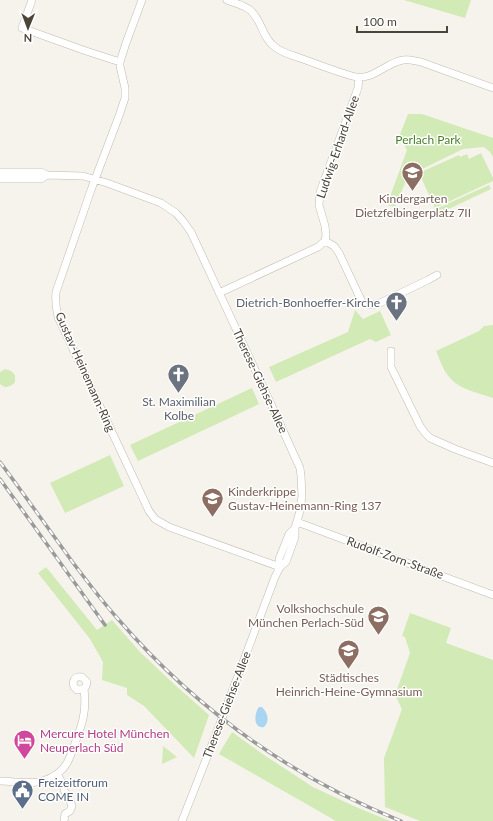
<svg xmlns="http://www.w3.org/2000/svg" width="493" height="821" font-family="Lato,sans-serif">
  <style>
    .green { fill: #d2eab5 }
    .water { fill: #a9d4f2 }
    .lines { fill: none; stroke-linecap: round; stroke-linejoin: round }
    .street-casing { stroke: #c2bbae; stroke-width: 8 }
    .street { stroke: #fff; stroke-width: 7 }
    .rail-casing { stroke: #9a9a9a; stroke-width: 3.5 }
    .rail { stroke: #fff; stroke-width: 2; stroke-dasharray: 6; stroke-linecap: butt }
    .labels { text-anchor: middle; stroke-width: 3; stroke-linejoin: round; paint-order: stroke }
    .park-label { font-size: 12px; fill: #4a7f2a; stroke: #fff }
    .street-label { font-size: 12px; fill: #4b4439; stroke: #fff }
    .education-label { font-size: 12px; fill: #785e54; stroke: #fff }
    .worship-label { font-size: 12px; fill: #5b616d; stroke: #fff; text-anchor: end }
    .hotel-label { font-size: 12px; fill: #b23c85; stroke: #fff; text-anchor: start }
    .service-label { font-size: 12px; fill: #4e5e75; stroke: #fff; text-anchor: start }
  </style>
  <rect width="100%" height="100%" fill="#f6f3ec"/>
  <path class="green" d="M404,0H471L465,18Z
    M408,114H422L493,138V157L490,152L484,147L463,149L408,176L395,207L387,205L407,150L399,137Z
    M481,153L493,178V181L435,208L419,173L459,155L460,157L467,154L469,159Z
    M489,185L491,189L438,214L436,209Z
    M355,310L363,319L380,311L391,335L376,342L370,339L276,382L269,367L348,332Z
    M493,325V398C479,393 461,390 451,379C443,371 440,360 436,351L479,331L484,326Z
    M5,369L11,371L15,375V382C11,387 5,389 0,384V372Z
    M252,388L259,404L138,461L130,445Z
    M110,455L124,486L65,513L50,483Z
    M46,567L97,630L112,620L140,652L175,685L209,715L194,758L144,706L127,695V688L102,680L103,662L90,639L38,573Z
    M410,613L451,628L446,643L493,660V821H420L385,807L384,758L402,709L395,695L410,653L405,637L402,636Z
    M232,732L264,755L313,787L356,807L390,821H336L219,754Z
    M163,746L177,757L162,764Z"/>
  <path class="water" d="M259,707H262C268,713 270,721 264,727C253,729 254,713 259,707Z"/>
  <g class="lines">
    <defs>
      <path id="street" d="M32,0L22,28L86,51L120,62
        M142,0L126,43L120,62V66L125,88V98L119,116L91,190L56,292C55,301 56,308 58,317L149,511L155,519L169,527L280,567
        M227,0C234,3 244,5 250,10C262,20 262,38 275,47C282,53 292,55 300,58C317,64 334,71 352,76C372,82 385,63 403,60C409,59 415,61 421,62L493,88
        M0,172H41L47,175L83,176L107,183L161,203L176,213L183,221L191,232L270,402L300,468L301,476L302,496L300,511L295,528V537L286,562L280,567L275,577L218,729L182,821
        M0,179H41L47,175
        M325,241L334,246L339,253L362,302C368,306 373,305 380,303L428,280L437,275
        M219,293L318,247L325,241L326,235L325,226L319,205L320,192L358,88L359,78
        M391,351V367L420,426L425,433L430,438L455,449L493,463
        M297,522L493,595
        M280,567L279,559L289,534L295,528
        M57,774L64,786V790L71,803L72,806L70,811L65,814L64,821
        M0,781C14,781 30,785 43,781C52,778 62,772 67,763C70,758 72,751 74,746C82,725 87,712 84,689L86,686L87,682L82,677C77,676 74,678 73,683L74,687L77,690L84,689"/>
    </defs>
    <use href="#street" class="street-casing"/>
    <use href="#street" class="street"/>
    <defs>
      <path id="rail" d="M0,462C24,494 47,527 71,560C86,580 101,600 118,619C195,708 291,777 401,821
        M0,479L105,625"/>
    </defs>
    <use href="#rail" class="rail-casing"/>
    <use href="#rail" class="rail"/>
  </g>
  <defs>
    <symbol id="school-pin" viewBox="-11 -11 22 30"><path d="M0 17L-7.5 6A9.5 9.5 0 1 1 7.5 6Z" fill="#8d6e63" stroke="#fff"/><path d="M0-5L7-2L0 1L-7-2ZM-4 1L0 2.5L4 1V4Q0 6-4 4Z" fill="#fff"/></symbol>
    <symbol id="church-pin" viewBox="-11 -11 22 30"><path d="M0 17L-7.5 6A9.5 9.5 0 1 1 7.5 6Z" fill="#6b7280" stroke="#fff"/><path d="M-1.2-6h2.4v3.5h3.3v2.4h-3.3V6h-2.4V-.1h-3.3v-2.4h3.3Z" fill="#fff"/></symbol>
    <symbol id="university-pin" viewBox="-11 -11 22 30"><path d="M0 17L-7.5 6A9.5 9.5 0 1 1 7.5 6Z" fill="#8d6e63" stroke="#fff"/><path d="M0-5L7-2L0 1L-7-2ZM-4 1L0 2.5L4 1V4Q0 6-4 4Z" fill="#fff"/></symbol>
    <symbol id="hotel-pin" viewBox="-11 -11 22 30"><path d="M0 17L-7.5 6A9.5 9.5 0 1 1 7.5 6Z" fill="#d1479c" stroke="#fff"/><path d="M-6-4.5h1.5V1H6V5H4.5V3h-9V5H-6ZM-4 0a1.8 1.8 0 1 1 3.6 0ZM.5 0V-2.5h3Q6-2.5 6 0Z" fill="#fff"/></symbol>
    <symbol id="civic-pin" viewBox="-11 -11 22 30"><path d="M0 17L-7.5 6A9.5 9.5 0 1 1 7.5 6Z" fill="#5c6f8a" stroke="#fff"/><path d="M-.6-6.5H3V-4.5H.6V-3L4-1V1h2V6H-6V1h2V-1L-.6-3ZM-1.2 2.5V6h2.4V2.5Z" fill="#fff"/></symbol>
  </defs>
  <g fill-rule="evenodd">
    <use href="#school-pin" x="400" y="160" width="25" height="34"/>
    <use href="#church-pin" x="384" y="290" width="25" height="34"/>
    <use href="#church-pin" x="166" y="362" width="25" height="34"/>
    <use href="#school-pin" x="200" y="486" width="25" height="34"/>
    <use href="#university-pin" x="366" y="604" width="25" height="34"/>
    <use href="#school-pin" x="336" y="638" width="25" height="34"/>
    <use href="#hotel-pin" x="12" y="728" width="25" height="34"/>
    <use href="#civic-pin" x="10" y="778" width="25" height="34"/>
  </g>
  <g class="labels">
    <g class="park-label">
      <text x="428" y="144">Perlach Park</text>
    </g>
    <g class="street-label">
      <text transform="translate(338 147) rotate(-71)" y="4">Ludwig-Erhard-Allee</text>
      <text transform="translate(85 372) rotate(66)" y="4">Gustav-Heinemann-Ring</text>
      <text transform="translate(260 381) rotate(65)" y="4">Therese-Giehse-Allee</text>
      <text transform="translate(395 558) rotate(20)" y="4">Rudolf-Zorn-Straße</text>
      <text transform="translate(227 705) rotate(-69)" y="4">Therese-Giehse-Allee</text>
    </g>
    <g class="education-label">
      <text x="413" y="203">Kindergarten<tspan x="413" dy="14">Dietzfelbingerplatz 7II</tspan></text>
      <text x="228" y="496" text-anchor="start">Kinderkrippe<tspan x="228" dy="14">Gustav-Heinemann-Ring 137</tspan></text>
      <text x="364" y="613" text-anchor="end">Volkshochschule<tspan x="364" dy="14">München Perlach-Süd</tspan></text>
      <text x="349" y="682">Städtisches<tspan x="349" dy="14">Heinrich-Heine-Gymnasium</tspan></text>
    </g>
    <g class="worship-label">
      <text x="380" y="307">Dietrich-Bonhoeffer-Kirche</text>
      <text x="179" y="406" text-anchor="middle">St. Maximilian<tspan x="179" dy="14">Kolbe</tspan></text>
    </g>
    <g class="hotel-label">
      <text x="40" y="738">Mercure Hotel München<tspan x="40" dy="14">Neuperlach Süd</tspan></text>
    </g>
    <g class="service-label">
      <text x="38" y="787">Freizeitforum<tspan x="38" dy="14">COME IN</tspan></text>
    </g>
  </g>
  <g transform="translate(28 28) rotate(181)" stroke="#ffffff" stroke-width="3" paint-order="stroke">
  <path d="M0-3L7 15L0 10L-7 15Z" fill="#4b4439"/>
  <text y="-6" font-size="11" font-weight="bold" text-anchor="middle" fill="#4b4439">N</text>
  </g>
  <path d="M357 26v6h90v-6" fill="none" stroke="#4b4439" stroke-width="2"/>
  <text x="363" y="26" font-size="12" fill="#4b4439" stroke="#ffffff" stroke-width="3" paint-order="stroke">100 m</text>
</svg>
